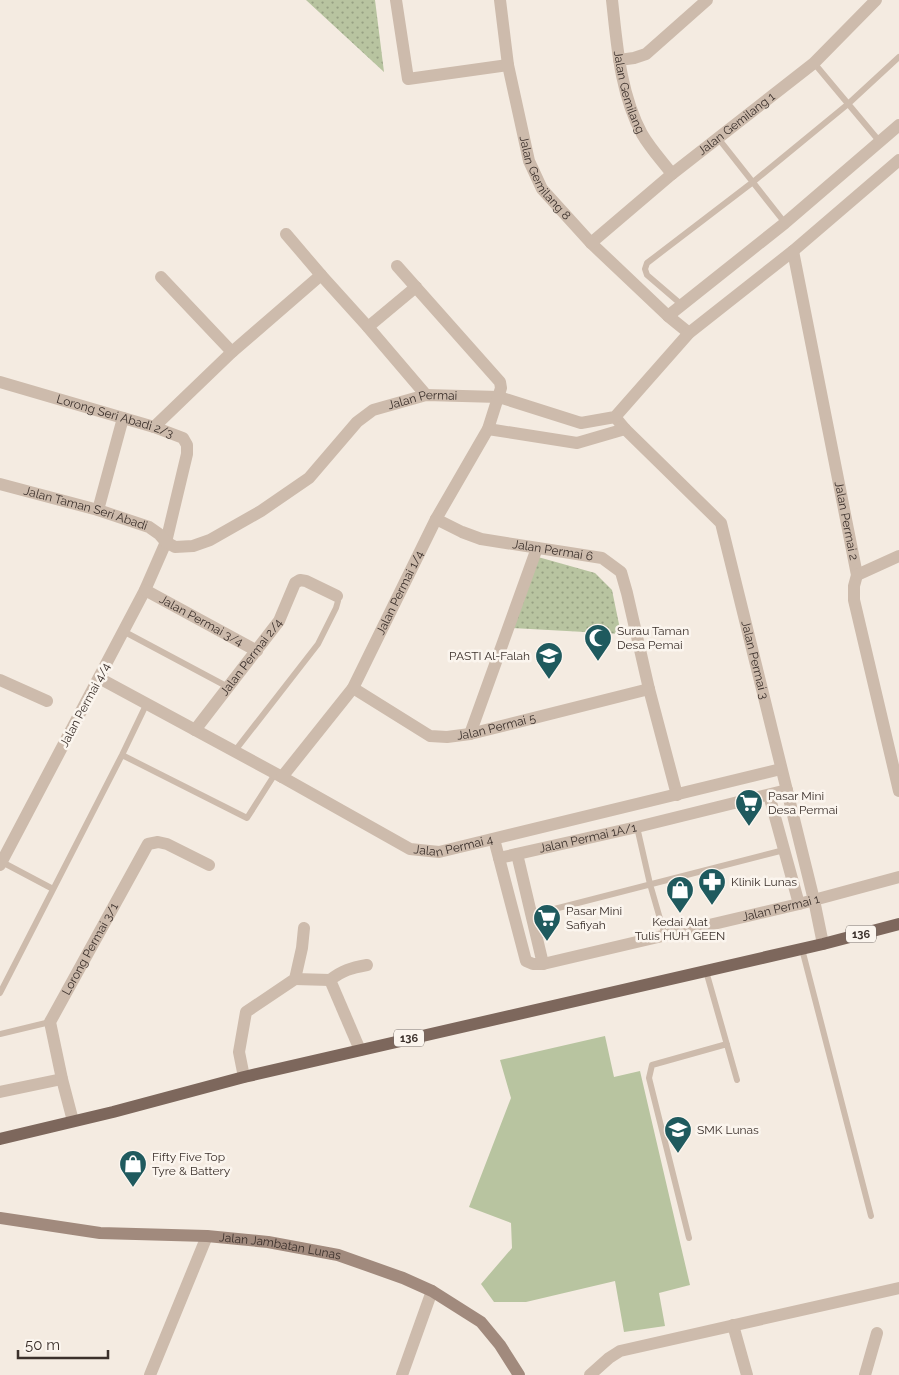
<svg xmlns="http://www.w3.org/2000/svg" width="899" height="1375" font-family="Raleway,sans-serif">
  <style>
    .grass { fill: url(#grass-dots) }
    .pitch { fill: #b8c4a0 }
    .lines { fill: none; stroke-linecap: round; stroke-linejoin: round }
    .lane { stroke: #cdbbac; stroke-width: 6 }
    .street { stroke: #cdbbac; stroke-width: 12 }
    .secondary { stroke: #a18a7d; stroke-width: 12 }
    .primary { stroke: #7d675c; stroke-width: 12 }
    .labels { text-anchor: middle; stroke-width: 5; stroke-linejoin: round; paint-order: stroke }
    .shield { fill: #fbf5ee; stroke: #756b66; stroke-width: 1 }
    .shield-label { font-size: 11px; font-weight: bold; fill: #3b302b }
    .street-label { font-size: 12px; fill: #3b302b; stroke: #fbf5ee }
    .poi-label { font-size: 12px; fill: #3b302b; stroke: #fbf5ee; text-anchor: start }
  </style>
  <defs>
    <pattern id="grass-dots" width="8" height="8" patternUnits="userSpaceOnUse" patternTransform="scale(1.25)"><rect width="8" height="8" fill="#b8c4a0"/><path d="M2 2h.1M6 6h.1" fill="none" stroke="#97a083" stroke-width="1.8" stroke-linecap="round"/></pattern>
  </defs>
  <rect width="100%" height="100%" fill="#f4ebe1"/>
  <path class="grass" d="M306,0H375L384,72Z
    M538,557L595,573L612,590L621,634L512,628Z"/>
  <path class="pitch" d="M605,1036L614,1077L640,1071L690,1285L659,1293L665,1326L624,1332L615,1281L526,1302H494L481,1284L512,1248L511,1223L469,1207L511,1098L500,1060Z"/>
  <g class="lines">
    <path class="lane" d="M814,63L880,142
      M718,138L785,223
      M682,305L647,275L645,269L647,263L753,182L848,104L899,57
      M123,631L228,687
      M234,752L318,644L336,608L338,601L337,596
      M122,755L247,818L275,774
      M637,827L650,884L665,936
      M2,862L53,889
      M531,915L784,850
      M802,949L871,1216
      M706,971L737,1080
      M0,993L122,755L147,703
      M0,1034L50,1022
      M689,1238L649,1078L652,1065L727,1044"/>
    <g class="street">
      <path d="M396,0L408,79L508,65"/>
      <path id="s1" d="M500,0L508,65L529,161L542,189L591,243L668,316L689,333"/>
      <path id="s2" d="M612,0C617,45 620,93 642,134C650,148 662,161 672,174"/>
      <path d="M619,60L634,58L646,54L707,0"/>
      <path d="M286,234L321,275L368,327L426,395"/>
      <path id="s3" d="M591,243L672,174L814,63L876,0"/>
      <path id="s4" d="M793,251L857,575L854,586V600L899,791"/>
      <path d="M161,277L232,352"/>
      <path d="M668,316L785,223L899,125"/>
      <path d="M368,327L416,287"/>
      <path id="s5" d="M0,382L154,427L183,438L187,445V454L166,542L145,590L0,865"/>
      <path id="s6" d="M615,417L625,429L721,523L814,900L823,944"/>
      <path d="M154,427L232,352L321,275"/>
      <path d="M488,429L577,443L625,429"/>
      <path id="s7" d="M0,484L98,510L149,527L159,534L166,542L175,547L193,546L210,540L261,511L309,478L357,422L373,410L426,395L499,397L581,423L615,417L689,333L793,251L899,160"/>
      <path d="M98,510L123,418"/>
      <path id="s8" d="M436,519L462,532L481,539L602,558L621,572L627,593L649,689L677,795"/>
      <path d="M857,575L899,556"/>
      <path id="s9" d="M145,590L257,651"/>
      <path id="s10" d="M99,678L282,777L410,849L439,852L781,769"/>
      <path d="M0,680L47,701"/>
      <path id="s11" d="M353,688L430,736L447,737L470,734L649,689"/>
      <path id="s12" d="M195,730L279,621L295,583L300,580L306,581L337,596"/>
      <path d="M470,734L537,548"/>
      <path id="s13" d="M282,777L353,688L436,519L488,429L501,388L500,382L397,266"/>
      <path d="M769,795L799,904"/>
      <path id="s14" d="M494,839L526,961L533,964H543L799,904L899,877"/>
      <path d="M517,854L543,964"/>
      <path id="s15" d="M499,858L637,827L787,790"/>
      <path d="M295,979L330,980C343,970 351,968 367,965"/>
      <path d="M330,980L360,1050"/>
      <path d="M244,1077L239,1052L246,1012L295,979L302,948L304,928"/>
      <path d="M0,1092L62,1079"/>
      <path id="s16" d="M73,1121L62,1079L50,1022L148,844L158,842L167,844L209,865"/>
      <path d="M733,1325L747,1375"/>
      <path d="M150,1375L207,1236"/>
      <path d="M402,1375L432,1291"/>
      <path d="M590,1375L609,1358L620,1351L899,1288"/>
      <path d="M865,1375L877,1333"/>
    </g>
    <path class="secondary" id="s17" d="M0,1218L100,1233L207,1236L268,1242L338,1255L403,1278L432,1291L481,1322L500,1345L519,1375"/>
    <path class="primary" d="M0,1139L113,1112L244,1077L823,944L899,924"/>
  </g>
  <defs>
    <symbol id="mosque-pin" viewBox="-11 -11 22 30"><path d="M0 17L-7.5 6A9.5 9.5 0 1 1 7.5 6Z" fill="#1f5a5e" stroke="#fbf5ee"/><path d="M3.5-4.9A6 6 0 1 0 3.5 4.9A5 5 0 1 1 3.5-4.9Z" fill="#fff"/></symbol>
    <symbol id="school-pin" viewBox="-11 -11 22 30"><path d="M0 17L-7.5 6A9.5 9.5 0 1 1 7.5 6Z" fill="#1f5a5e" stroke="#fbf5ee"/><path d="M0-5L7-2L0 1L-7-2ZM-4 1L0 2.5L4 1V4Q0 6-4 4Z" fill="#fff"/></symbol>
    <symbol id="supermarket-pin" viewBox="-11 -11 22 30"><path d="M0 17L-7.5 6A9.5 9.5 0 1 1 7.5 6Z" fill="#1f5a5e" stroke="#fbf5ee"/><path d="M-6-5.5h2.5l.6 2H6L4.5 2H-2.5L-4.4-4H-6ZM-1.5 3.2a1.3 1.3 0 1 0 .1 0ZM3 3.2a1.3 1.3 0 1 0 .1 0Z" fill="#fff"/></symbol>
    <symbol id="pharmacy-pin" viewBox="-11 -11 22 30"><path d="M0 17L-7.5 6A9.5 9.5 0 1 1 7.5 6Z" fill="#1f5a5e" stroke="#fbf5ee"/><path d="M-2-6h4v4h4v4h-4v4h-4v-4h-4v-4h4Z" fill="#fff"/></symbol>
    <symbol id="shop-pin" viewBox="-11 -11 22 30"><path d="M0 17L-7.5 6A9.5 9.5 0 1 1 7.5 6Z" fill="#1f5a5e" stroke="#fbf5ee"/><path d="M-5-2.5h2.3a2.7 3.5 0 0 1 5.4 0H5L5.5 6h-11ZM-1.5-2.5h3a1.5 2.3 0 0 0-3 0Z" fill="#fff"/></symbol>
  </defs>
  <g fill-rule="evenodd">
    <use href="#mosque-pin" x="582" y="622" width="32" height="43"/>
    <use href="#school-pin" x="533" y="640" width="32" height="43"/>
    <use href="#supermarket-pin" x="733" y="787" width="32" height="43"/>
    <use href="#pharmacy-pin" x="696" y="866" width="32" height="43"/>
    <use href="#shop-pin" x="664" y="874" width="32" height="43"/>
    <use href="#supermarket-pin" x="531" y="902" width="32" height="43"/>
    <use href="#school-pin" x="662" y="1114" width="32" height="43"/>
    <use href="#shop-pin" x="117" y="1148" width="32" height="43"/>
  </g>
  <g class="labels">
    <g class="shield">
      <rect x="846" y="925.5" width="30" height="17" rx="4"/>
      <rect x="394" y="1029.5" width="30" height="17" rx="4"/>
    </g>
    <g class="shield-label">
      <text x="861" y="938">136</text>
      <text x="409" y="1042">136</text>
    </g>
    <g class="street-label">
      <text dy="4" stroke="none"><textPath href="#s2" startOffset="94">Jalan Gemilang</textPath></text>
      <text dy="4" stroke="none"><textPath href="#s3" startOffset="188">Jalan Gemilang 1</textPath></text>
      <text dy="4" stroke="none"><textPath href="#s1" startOffset="186">Jalan Gemilang 8</textPath></text>
      <text dy="4" stroke="none"><textPath href="#s7" startOffset="486">Jalan Permai</textPath></text>
      <text dy="4" stroke="none"><textPath href="#s5" startOffset="120">Lorong Seri Abadi 2/3</textPath></text>
      <text dy="4" stroke="none"><textPath href="#s7" startOffset="89">Jalan Taman Seri Abadi</textPath></text>
      <text dy="4" stroke="none"><textPath href="#s4" startOffset="275">Jalan Permai 2</textPath></text>
      <text dy="4" stroke="none"><textPath href="#s8" startOffset="122">Jalan Permai 6</textPath></text>
      <text dy="4" stroke="none"><textPath href="#s13" startOffset="220">Jalan Permai 1/4</textPath></text>
      <text dy="4" stroke="none"><textPath href="#s9" startOffset="64">Jalan Permai 3/4</textPath></text>
      <text dy="4" stroke="none"><textPath href="#s12" startOffset="92">Jalan Permai 2/4</textPath></text>
      <text dy="4" stroke="none"><textPath href="#s6" startOffset="291">Jalan Permai 3</textPath></text>
      <text transform="translate(85 705) rotate(-62)" y="4">Jalan Permai 4/4</text>
      <text dy="4" stroke="none"><textPath href="#s11" startOffset="158">Jalan Permai 5</textPath></text>
      <text dy="4" stroke="none"><textPath href="#s15" startOffset="91">Jalan Permai 1A/1</textPath></text>
      <text dy="4" stroke="none"><textPath href="#s10" startOffset="399">Jalan Permai 4</textPath></text>
      <text dy="4" stroke="none"><textPath href="#s14" startOffset="388">Jalan Permai 1</textPath></text>
      <text dy="4" stroke="none"><textPath href="#s16" startOffset="185">Lorong Permai 3/1</textPath></text>
      <text dy="4" stroke="none"><textPath href="#s17" startOffset="282">Jalan Jambatan Lunas</textPath></text>
    </g>
    <g class="poi-label">
      <text x="617" y="635">Surau Taman<tspan x="617" dy="14">Desa Pemai</tspan></text>
      <text x="530" y="660" text-anchor="end">PASTI Al-Falah</text>
      <text x="768" y="800">Pasar Mini<tspan x="768" dy="14">Desa Permai</tspan></text>
      <text x="731" y="886">Klinik Lunas</text>
      <text x="566" y="915">Pasar Mini<tspan x="566" dy="14">Safiyah</tspan></text>
      <text x="680" y="926" text-anchor="middle">Kedai Alat<tspan x="680" dy="14">Tulis HUH GEEN</tspan></text>
      <text x="697" y="1134">SMK Lunas</text>
      <text x="152" y="1161">Fifty Five Top<tspan x="152" dy="14">Tyre &amp; Battery</tspan></text>
    </g>
  </g>
  <path d="M18 1350v8h90v-8" fill="none" stroke="#3b302b" stroke-width="2.5"/>
  <text x="25" y="1350" font-size="15" fill="#3b302b" stroke="#fbf5ee" stroke-width="4" paint-order="stroke">50 m</text>
</svg>
